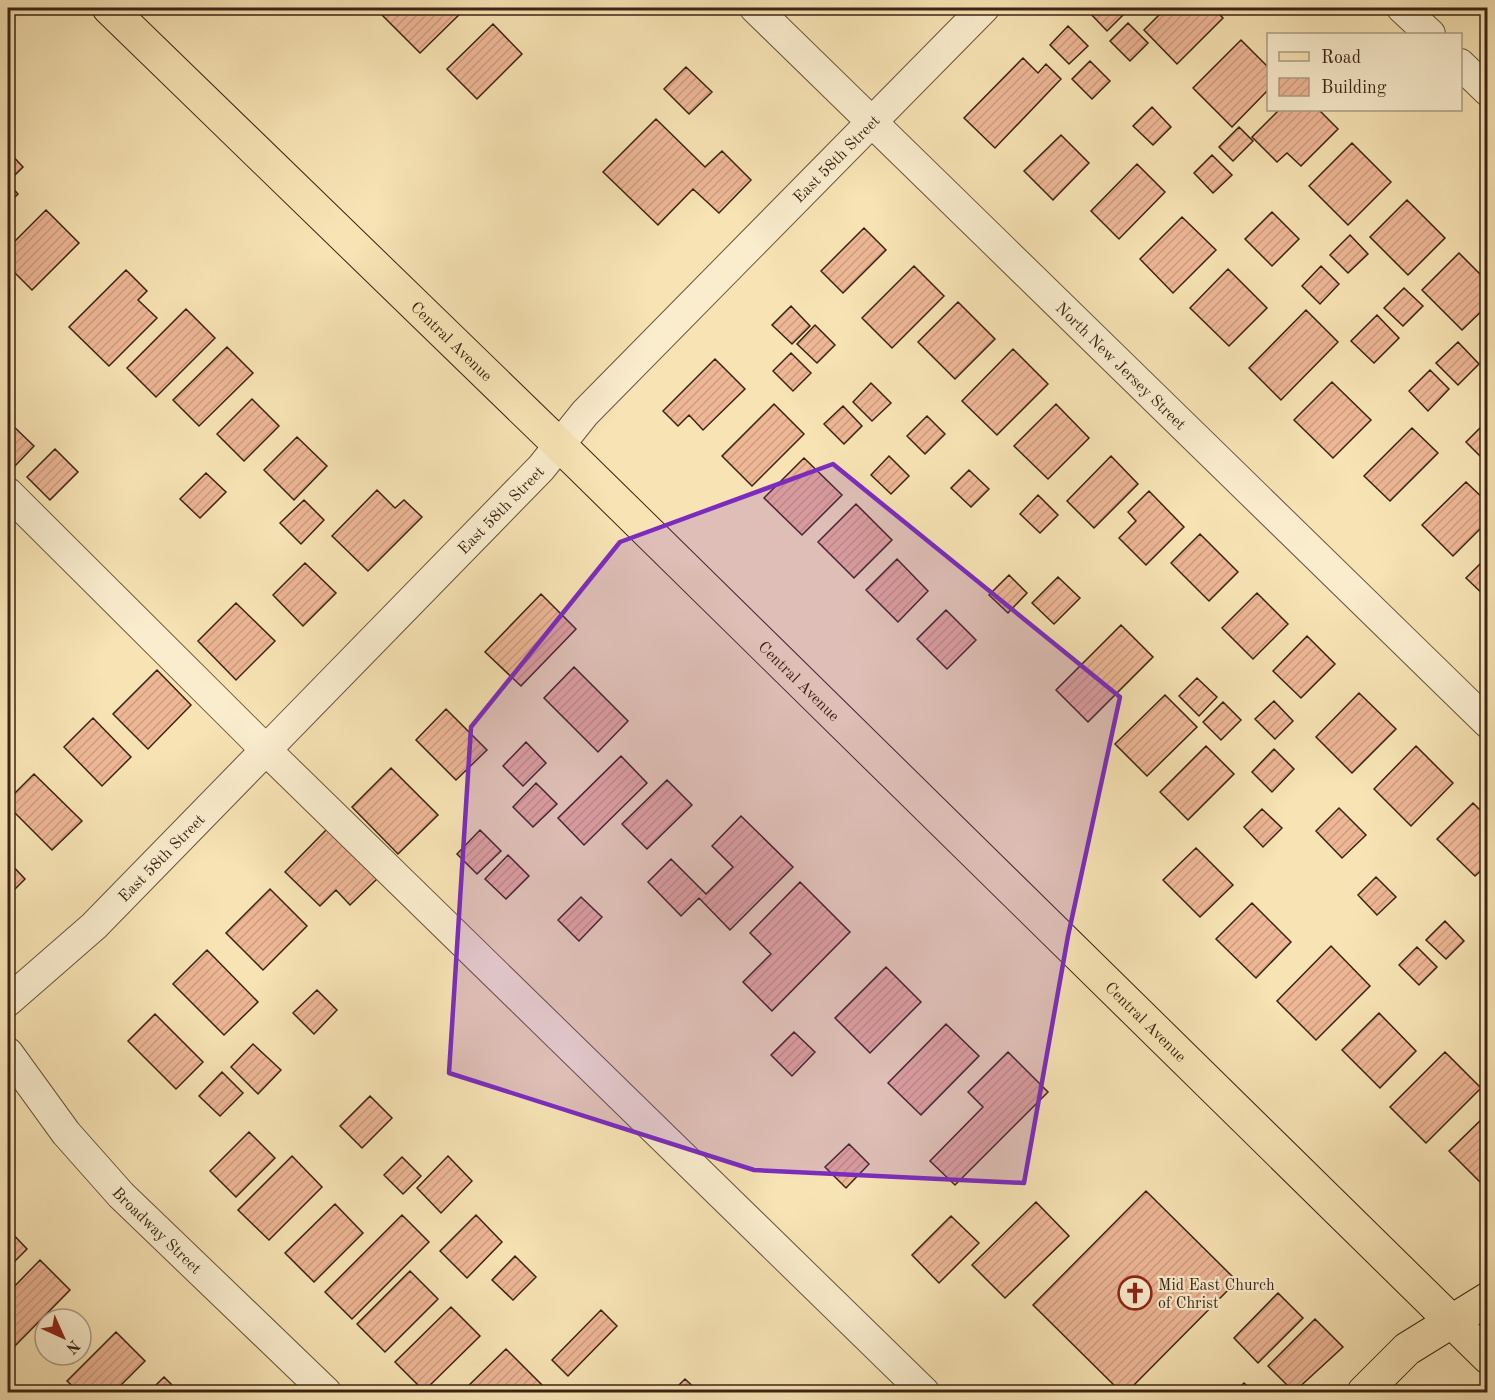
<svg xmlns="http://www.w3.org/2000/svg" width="1495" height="1400" font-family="'Old Standard TT',serif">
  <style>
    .building { fill: url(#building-hatch); stroke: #3b2414; stroke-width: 1.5 }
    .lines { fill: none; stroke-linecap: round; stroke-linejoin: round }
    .minor-casing { stroke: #6a543c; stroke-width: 32 }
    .major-casing { stroke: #3b2414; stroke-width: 35 }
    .minor { stroke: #faedce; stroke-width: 30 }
    .major { stroke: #f7e3b4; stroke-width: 33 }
    .marked { fill: #7b2cbf; fill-opacity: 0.2; stroke: #7b2cbf; stroke-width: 4.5; stroke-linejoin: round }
    .labels { text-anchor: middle; stroke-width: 4.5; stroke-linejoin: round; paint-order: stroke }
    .street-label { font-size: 16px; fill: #3b2414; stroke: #faedce }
    .poi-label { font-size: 16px; fill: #3b2414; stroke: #faedce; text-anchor: start }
  </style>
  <defs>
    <pattern id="building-hatch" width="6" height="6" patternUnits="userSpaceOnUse" patternTransform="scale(1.5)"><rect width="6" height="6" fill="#eeb796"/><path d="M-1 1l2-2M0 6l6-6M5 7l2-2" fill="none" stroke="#cd9d80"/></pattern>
  </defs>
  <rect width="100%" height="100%" fill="#f7e3b4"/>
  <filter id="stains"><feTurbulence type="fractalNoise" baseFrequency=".00333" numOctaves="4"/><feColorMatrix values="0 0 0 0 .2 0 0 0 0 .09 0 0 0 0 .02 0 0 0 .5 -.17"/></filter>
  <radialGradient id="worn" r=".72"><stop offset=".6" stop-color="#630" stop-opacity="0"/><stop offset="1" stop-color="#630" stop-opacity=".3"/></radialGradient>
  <path class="building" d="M387,8H466L420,53L381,14Z
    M1091,8H1121L1126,12L1107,31L1088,11Z
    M1166,8H1213L1223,18L1177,64L1144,30Z
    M1128,23L1148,43L1130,61L1110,41Z
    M493,24L522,54L477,99L447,69Z
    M1068,26L1088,46L1069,64L1050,45Z
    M1241,40L1268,67V90L1232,127L1193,88Z
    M1023,58L1038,73L1046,64L1061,79L995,148L964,118Z
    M1090,61L1110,81L1092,99L1072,79Z
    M686,67L712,92L689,114L664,89Z
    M1152,107L1171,127L1153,145L1133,126Z
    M1279,110H1319L1338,129L1301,166L1287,153L1277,162L1252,137Z
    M656,119L705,167L722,151L751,180L719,213L693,189L658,225L603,172Z
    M1239,127L1253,141L1233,161L1219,147Z
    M1061,135L1089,163L1053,200L1024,171Z
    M1352,143L1391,182L1348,225L1309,186Z
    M8,151L23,167L8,182Z
    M1212,155L1232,175L1213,193L1194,173Z
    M1137,164L1165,192L1119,239L1091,211Z
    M8,183L18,194L8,204Z
    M1407,200L1445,238L1408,275L1370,237Z
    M46,210L79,243L32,290L8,266V248Z
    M1272,212L1299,239L1272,266L1245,239Z
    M1182,217L1216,250L1173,293L1140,259Z
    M864,228L886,250L843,293L821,271Z
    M1350,235L1368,254L1348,273L1330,255Z
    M1459,253L1488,282V305L1462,330L1422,290Z
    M914,266L944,296L892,348L862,318Z
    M1321,266L1339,284L1320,304L1302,286Z
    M1228,269L1267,308L1229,346L1190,308Z
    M126,270L147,291L138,300L157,318L109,366L69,327Z
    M1404,288L1423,306L1403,326L1384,308Z
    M958,302L995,339L955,379L918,342Z
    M791,306L810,326L792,344L772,325Z
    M186,309L215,338L156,397L127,368Z
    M1306,310L1338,342L1281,400L1249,368Z
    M1377,315L1399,338L1374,363L1351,341Z
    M815,325L835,345L817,363L797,344Z
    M1458,342L1479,364L1458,385L1436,363Z
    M227,347L253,373L199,426L173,400Z
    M1013,349L1048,384L997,435L962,401Z
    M791,353L811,373L793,391L773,371Z
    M715,359L745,389L703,430L689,415L678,426L663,411Z
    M1430,370L1449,389L1428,411L1409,391Z
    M1332,382L1371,420L1333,458L1294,420Z
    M871,383L891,403L872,421L853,402Z
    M252,399L279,426L244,461L217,434Z
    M774,404L804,434L752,486L722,456Z
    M1056,404L1089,438L1048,479L1014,446Z
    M843,406L862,426L844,444L824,424Z
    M927,416L945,434L925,454L907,436Z
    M1486,422L1488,457L1484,460L1466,442Z
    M10,423L34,446L14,467L8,461V426Z
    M1412,428L1438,453L1390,501L1364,476Z
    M297,437L327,466L294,500L264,470Z
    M55,449L78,472L50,500L27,477Z
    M889,456L909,476L891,494L871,475Z
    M1111,456L1138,484L1094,528L1067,501Z
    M804,458L842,495L802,535L764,498Z
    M969,470L989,489L971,507L951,488Z
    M206,473L226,492L200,518L180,499Z
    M1466,482L1488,503V521L1453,556L1422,525Z
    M377,490L395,508L404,500L422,517L368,571L332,536Z
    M1149,491L1184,527L1146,565L1119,538L1136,521L1128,512Z
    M1038,495L1058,515L1040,533L1020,514Z
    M304,500L324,520L301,544L280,523Z
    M856,504L892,540L854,578L818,542Z
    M1200,534L1238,572L1209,601L1171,563Z
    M1488,556V599L1466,578Z
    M897,559L928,591L898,622L866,590Z
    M305,563L336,593L303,626L273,595Z
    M1009,575L1027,593L1008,613L989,595Z
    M1058,577L1080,598L1054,624L1032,603Z
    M1257,593L1288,624L1253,659L1222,628Z
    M541,594L576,629L521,686L485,652Z
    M236,603L275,641L236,680L198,641Z
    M946,610L976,640L947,669L917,639Z
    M1121,625L1153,657L1088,722L1056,690Z
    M1307,636L1335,664L1301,698L1273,671Z
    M574,667L628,721L598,752L544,698Z
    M157,670L191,705L148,749L113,714Z
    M1197,678L1217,697L1199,716L1179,696Z
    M1359,693L1396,729L1352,773L1316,737Z
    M1165,695L1197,727L1147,776L1115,744Z
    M1274,701L1293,721L1275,739L1255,719Z
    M1223,702L1241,720L1221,740L1203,722Z
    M446,709L487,750L456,780L416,740Z
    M93,718L131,757L102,786L64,747Z
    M526,742L546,763L523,786L503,766Z
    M1206,746L1234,774L1188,820L1160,792Z
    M1416,746L1453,783L1411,826L1374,789Z
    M1274,749L1294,769L1272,792L1252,772Z
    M621,756L647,783L584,845L558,818Z
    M391,768L438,815L398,854L352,807Z
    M34,774L82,821L52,850L8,806V800Z
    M667,780L692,805L647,849L622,824Z
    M536,783L557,804L533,827L513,807Z
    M1473,803L1488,818V864L1475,876L1437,839Z
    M1339,808L1366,835L1342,858L1316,831Z
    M1262,809L1282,828L1263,847L1244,827Z
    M741,816L793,867L730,930L699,898L681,916L648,882L671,859L706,894L733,867L712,846Z
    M327,829L377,879L350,905L336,890L320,906L285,872Z
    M480,830L501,851L477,874L457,854Z
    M1196,848L1233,885L1200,917L1163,880Z
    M508,855L529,876L506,899L485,879Z
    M8,861L25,879L8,896Z
    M1376,877L1396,897L1377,915L1358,895Z
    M800,882L850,932L772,1011L743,982L771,954L750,933Z
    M270,889L307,926L263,970L226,933Z
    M581,897L602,917L579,941L558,920Z
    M1252,903L1291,942L1256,978L1216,939Z
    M1445,921L1464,941L1446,959L1426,940Z
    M1331,946L1370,986L1316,1040L1277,1001Z
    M1417,947L1437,967L1419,985L1399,965Z
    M207,950L258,1002L224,1035L173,984Z
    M886,967L921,1002L870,1053L835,1018Z
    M317,990L337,1010L314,1034L293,1013Z
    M1379,1013L1416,1051L1380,1088L1342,1050Z
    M155,1014L203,1062L176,1089L128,1041Z
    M946,1024L979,1056L921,1115L888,1083Z
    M794,1032L815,1052L792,1076L771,1055Z
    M253,1044L281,1070L258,1094L231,1067Z
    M1008,1052L1048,1092L955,1185L930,1161L983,1107L968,1092Z
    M1445,1052L1481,1088L1426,1143L1390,1107Z
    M222,1072L243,1093L220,1116L199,1096Z
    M370,1096L392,1118L362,1148L340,1126Z
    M1488,1113V1184L1485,1187L1449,1151Z
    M249,1132L275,1158L236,1197L210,1171Z
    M849,1144L869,1164L846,1188L825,1167Z
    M292,1156L322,1187L269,1240L238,1210Z
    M448,1156L472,1181L441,1213L417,1188Z
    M402,1157L421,1176L403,1194L384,1175Z
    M1146,1191L1237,1281L1127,1392H1121L1033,1305Z
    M1036,1202L1069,1236L1005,1298L972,1265Z
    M335,1204L363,1233L314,1282L285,1253Z
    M402,1215L429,1242L352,1319L325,1292Z
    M476,1215L502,1242L467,1278L440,1251Z
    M951,1216L979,1243L939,1283L912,1255Z
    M8,1229L27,1249L8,1268Z
    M515,1256L536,1277L513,1300L492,1280Z
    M40,1260L70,1290L12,1349L8,1345V1293Z
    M410,1271L438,1299L385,1352L357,1324Z
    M1278,1293L1303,1318L1258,1363L1234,1338Z
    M451,1307L480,1336L424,1391L395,1362Z
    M601,1310L617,1326L568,1376L552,1360Z
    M1315,1319L1343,1347L1294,1392L1268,1366Z
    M116,1332L145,1361L114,1392H79L67,1381Z
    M506,1349L544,1387L538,1392H462Z
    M164,1377L179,1392H149Z
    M685,1379L699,1392H672Z
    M1244,1383L1254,1392H1235Z"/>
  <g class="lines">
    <defs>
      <g id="minor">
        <path id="s1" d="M755,8L1488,723"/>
        <path d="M1402,8L1430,34"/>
        <path d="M1460,64L1488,91"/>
        <path d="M8,493L266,750L924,1392"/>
        <path id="s2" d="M8,1001L94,926L541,468L585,413L984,8"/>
        <path id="s3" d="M8,1053L66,1133L121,1195L326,1392"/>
      </g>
      <g id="major">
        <path id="s4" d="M109,8L581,466L1488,1357"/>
        <path d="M1364,1392L1407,1349L1488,1299"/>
      </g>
    </defs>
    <use href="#minor" class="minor-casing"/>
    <use href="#major" class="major-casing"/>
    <use href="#minor" class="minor"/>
    <use href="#major" class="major"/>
  </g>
  <path class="marked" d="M833,464L1120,697L1068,936L1024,1183L754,1170L449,1073L471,727L620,542Z"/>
  <defs>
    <symbol id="church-ring" viewBox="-11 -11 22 22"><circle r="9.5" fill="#faedce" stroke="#8f2418" stroke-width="1.5"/><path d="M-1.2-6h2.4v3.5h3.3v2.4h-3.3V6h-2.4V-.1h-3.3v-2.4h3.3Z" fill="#8f2418"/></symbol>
  </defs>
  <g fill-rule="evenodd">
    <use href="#church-ring" x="1116" y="1274" width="38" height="38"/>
  </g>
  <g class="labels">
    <g class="street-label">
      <text dy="6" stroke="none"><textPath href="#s2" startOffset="1182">East 58th Street</textPath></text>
      <text dy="6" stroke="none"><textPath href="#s4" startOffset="478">Central Avenue</textPath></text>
      <text dy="6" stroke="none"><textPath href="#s1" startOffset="512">North New Jersey Street</textPath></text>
      <text dy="6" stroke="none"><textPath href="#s2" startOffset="696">East 58th Street</textPath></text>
      <text dy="6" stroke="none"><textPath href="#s4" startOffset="964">Central Avenue</textPath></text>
      <text dy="6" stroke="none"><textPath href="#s2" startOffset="210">East 58th Street</textPath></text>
      <text dy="6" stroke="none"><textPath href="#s4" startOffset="1450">Central Avenue</textPath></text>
      <text dy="6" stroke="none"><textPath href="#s3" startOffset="232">Broadway Street</textPath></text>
    </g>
    <g class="poi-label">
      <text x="1158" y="1290">Mid East Church<tspan x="1158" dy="18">of Christ</tspan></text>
    </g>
  </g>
  <rect width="1495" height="1400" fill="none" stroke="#f7e3b4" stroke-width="30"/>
  <rect x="9" y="9" width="1477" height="1382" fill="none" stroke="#3b2414" stroke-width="3"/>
  <rect x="15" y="15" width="1465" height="1370" fill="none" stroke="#3b2414" stroke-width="1.5"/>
  <rect x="1267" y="33" width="195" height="78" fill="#faedce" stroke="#ae9d84" stroke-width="1.5"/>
  <rect x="1279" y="52" width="30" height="9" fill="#f7e3b4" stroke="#ae9d84" stroke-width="1.5"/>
  <text x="1321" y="63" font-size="18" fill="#3b2414">Road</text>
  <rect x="1279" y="78" width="30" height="18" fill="url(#building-hatch)" stroke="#ae9d84" stroke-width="1.5"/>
  <text x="1321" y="93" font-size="18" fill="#3b2414">Building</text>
  <g transform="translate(63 1337) rotate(135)"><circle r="28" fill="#faedce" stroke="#ae9d84" stroke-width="1.5"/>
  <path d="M0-4.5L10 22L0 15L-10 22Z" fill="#8f2418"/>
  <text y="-9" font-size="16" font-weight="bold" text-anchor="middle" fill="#3b2414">N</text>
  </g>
  <rect width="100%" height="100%" filter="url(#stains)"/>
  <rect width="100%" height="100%" fill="url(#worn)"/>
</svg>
